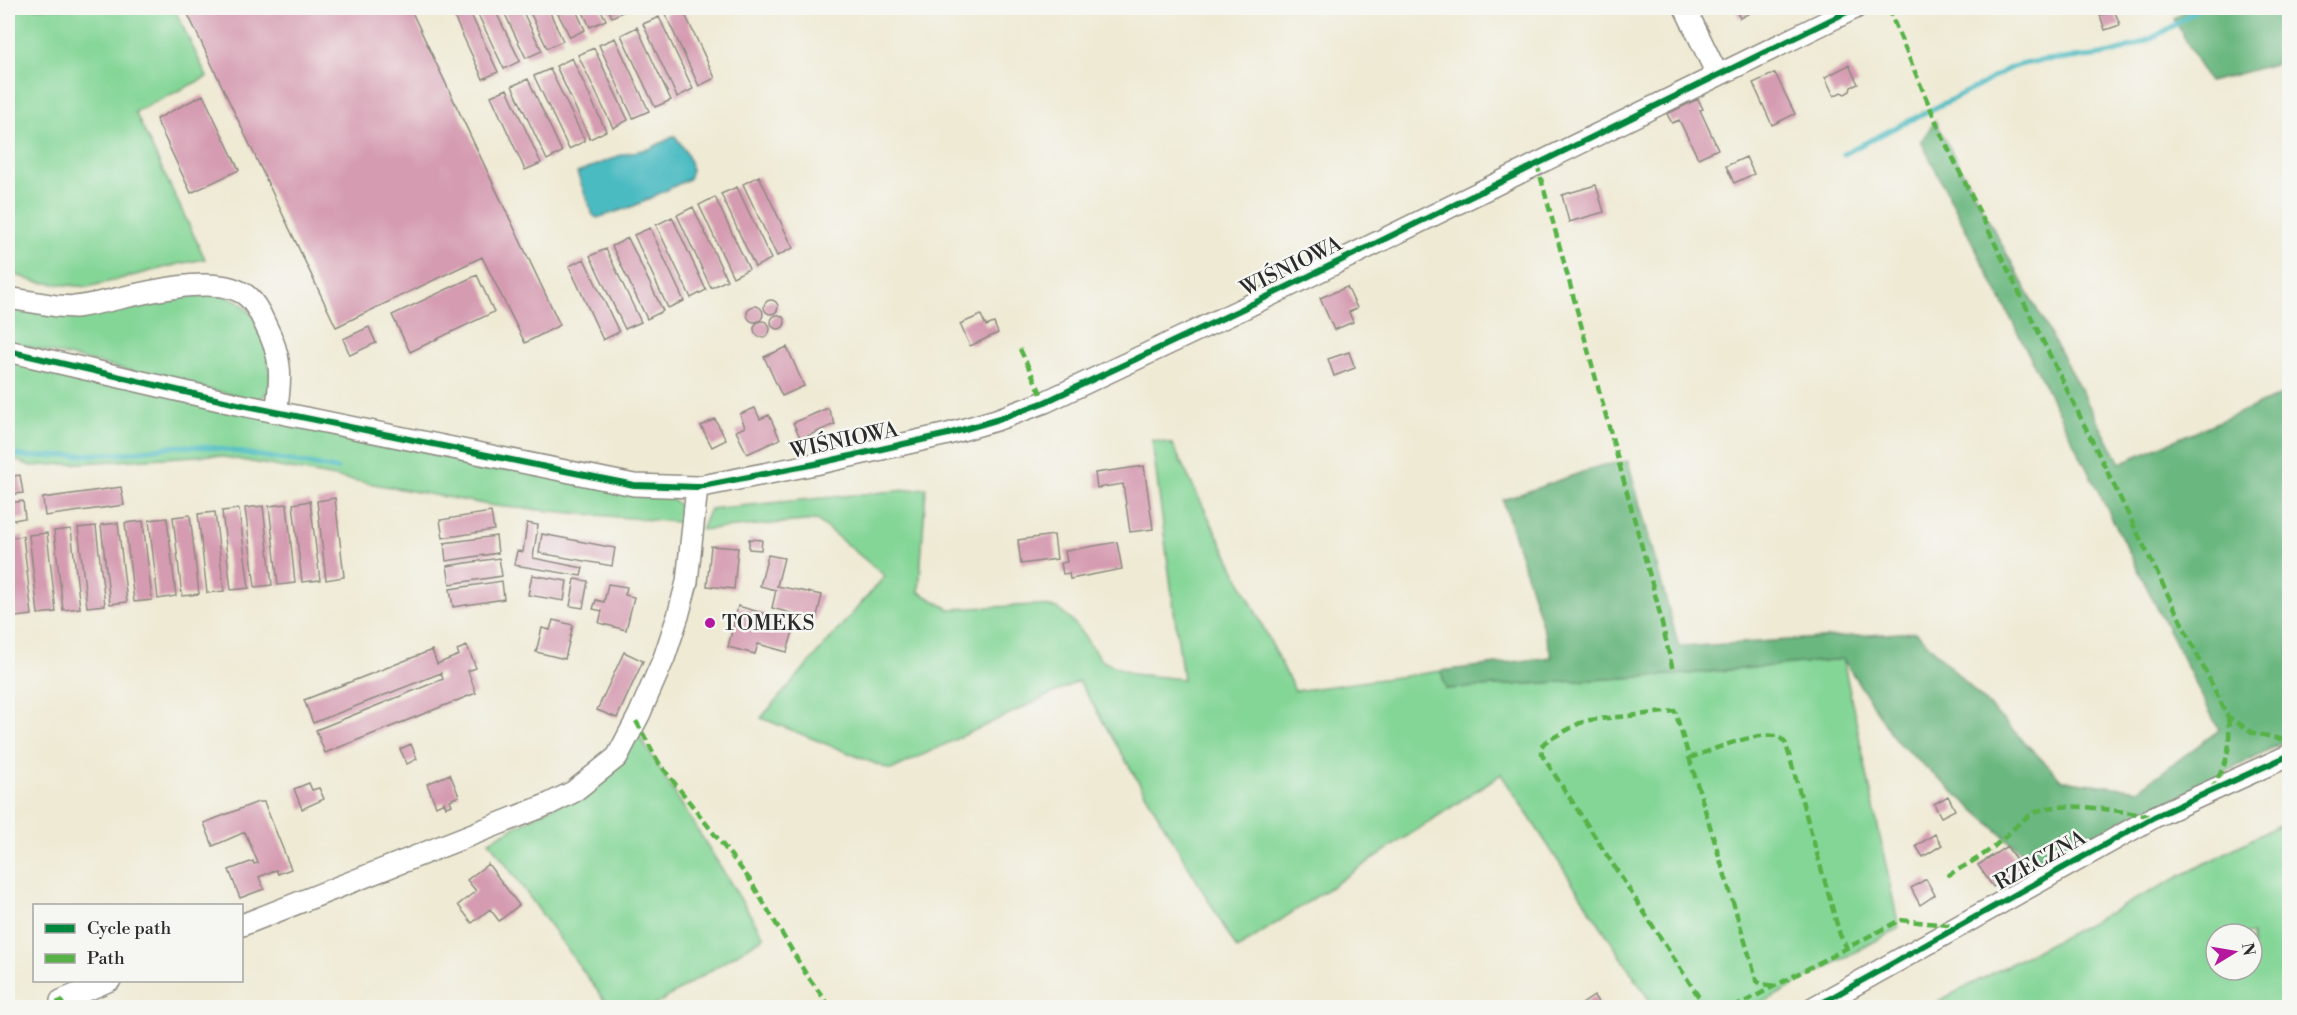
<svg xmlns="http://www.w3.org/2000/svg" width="2297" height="1015" font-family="'Libre Bodoni',serif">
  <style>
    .green { fill: #84d697; stroke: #588061; stroke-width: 1.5; fill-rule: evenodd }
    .forest { fill: #6bb780; stroke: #4b7156; stroke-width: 1.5 }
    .water { fill: #4cbbc2; stroke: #3c7376; stroke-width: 1.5 }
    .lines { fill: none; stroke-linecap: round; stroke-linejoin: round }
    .stream { stroke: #4cbbc2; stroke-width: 5 }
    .building { fill: #d59bb1 }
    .minor-casing { stroke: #8d8a80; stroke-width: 24 }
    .minor { stroke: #fff; stroke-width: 21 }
    .quiet { stroke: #56b246; stroke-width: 4.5; stroke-dasharray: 9 4.5; stroke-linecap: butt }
    .cycleway-casing { stroke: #f6f6f2; stroke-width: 10 }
    .cycleway { stroke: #00873e; stroke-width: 6 }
    .poi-dot { fill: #b5179e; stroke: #f6f6f2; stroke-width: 2 }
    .labels { text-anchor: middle; stroke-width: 5; stroke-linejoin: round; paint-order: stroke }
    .street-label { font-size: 21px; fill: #2b2b2b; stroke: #f6f6f2 }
    .poi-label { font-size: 21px; fill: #2b2b2b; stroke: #f6f6f2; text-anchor: start }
  </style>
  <rect width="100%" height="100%" fill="#f6f6f2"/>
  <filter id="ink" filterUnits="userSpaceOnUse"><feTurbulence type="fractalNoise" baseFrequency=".0167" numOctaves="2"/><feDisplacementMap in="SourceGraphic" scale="12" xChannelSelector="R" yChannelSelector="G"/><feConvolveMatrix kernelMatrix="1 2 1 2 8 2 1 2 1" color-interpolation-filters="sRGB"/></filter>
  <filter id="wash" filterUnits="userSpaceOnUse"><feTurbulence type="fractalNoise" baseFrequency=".008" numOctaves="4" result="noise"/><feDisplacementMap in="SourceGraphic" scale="24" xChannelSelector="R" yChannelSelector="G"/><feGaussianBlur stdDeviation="1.35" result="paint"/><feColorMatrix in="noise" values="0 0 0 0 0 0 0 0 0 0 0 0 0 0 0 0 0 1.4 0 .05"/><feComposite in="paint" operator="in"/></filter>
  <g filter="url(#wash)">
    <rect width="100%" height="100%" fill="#efead4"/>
    <path class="green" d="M8,8H174L207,77L135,112L205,259L179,264L88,287L36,282L8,272Z
      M175,293H216L239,301L253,316L268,351L271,387L263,397L254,400L8,342V299Z
      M8,360L662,493C677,502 684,506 686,523L495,506L213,455L31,466L8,457Z
      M1152,440L1172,444L1295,691L1441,671L1446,689L1686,674L1843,659L1899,928L1755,1007H1654L1501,774L1237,949L1079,681L891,770L761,718L885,576L817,520L701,530L710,509L926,488L919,592L949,609L1036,605L1057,608L1075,624L1102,661L1132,674L1183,679Z
      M638,734L764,937L652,1007H609L489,841L598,783Z
      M2289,820V1007H1927ZM2216,934H2252V970H2216Z"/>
    <path class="forest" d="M2187,8H2289V60L2209,82L2174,19Z
      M1935,121L2120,463L2289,392V739L2041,869L1896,741L1843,659L1686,674L1446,689L1441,671L1552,657L1503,500L1600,466L1628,461L1679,647L1916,632L2062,780L2138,790L2219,730L1921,141Z"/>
    <path class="water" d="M675,136C683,147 697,165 689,179L634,206L597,218L593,215L577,173L621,155L651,148Z"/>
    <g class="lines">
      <path class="stream" d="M1844,154C1887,131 1931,110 1975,88C1987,83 1998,72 2011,68C2039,57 2071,60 2101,55C2138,49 2170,30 2199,8
        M8,453L28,457L125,453L178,446L210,447L337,469"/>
    </g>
    <g id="blocks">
      <path class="building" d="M185,8H410L560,325L525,343L482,257L336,327Z
        M450,8H468L498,72L483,79Z
        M475,8H494L520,61L504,69Z
        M502,8H521L542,51L526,58Z
        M528,8H548L563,41L547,48Z
        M555,8H575L585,30L570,37Z
        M581,8H600L606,20L590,27Z
        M608,8H627L628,9L612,17Z
        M679,8H682L715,78L699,86L665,14Z
        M1734,8H1750L1752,12L1740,18Z
        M2103,8H2126L2115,12L2120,25L2105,30L2100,15L2105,14Z
        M659,17L693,89L677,97L643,24Z
        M637,27L671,100L655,107L621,35Z
        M615,38L649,111L633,118L599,45Z
        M594,48L628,120L613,128L578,55Z
        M572,58L606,131L590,139L556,66Z
        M1849,65L1858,84L1851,87L1850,91L1845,94L1841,92L1834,96L1825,77Z
        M550,69L585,141L569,149L534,76Z
        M1775,73L1795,114L1772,125L1753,83Z
        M528,79L562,152L547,160L512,86Z
        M507,89L541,163L525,170L491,96Z
        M203,95L239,170L191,193L156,119Z
        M1698,99L1703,109L1700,110L1718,149L1698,158L1679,120L1672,123L1667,114Z
        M1746,157L1754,174L1734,183L1726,166Z
        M759,176L793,248L777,256L743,184Z
        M1596,185L1604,212L1569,222L1562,195Z
        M737,187L771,259L755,267L721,194Z
        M715,197L749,269L733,277L699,205Z
        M693,207L727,280L711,288L677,215Z
        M672,217L706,290L691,298L656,225Z
        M650,228L684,301L668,308L634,235Z
        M628,238L663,311L647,319L612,246Z
        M606,249L641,322L625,329L590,256Z
        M584,259L619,332L603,340L569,266Z
        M477,275L494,312L410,352L392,315Z
        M1347,287L1357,308L1349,312L1353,322L1334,330L1320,298Z
        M764 307a7 7 0 1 1 14 0a7 7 0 1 1-14 0Z
        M747 314a8 8 0 1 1 16 0a8 8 0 1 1-16 0Z
        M771 322a7 7 0 1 1 14 0a7 7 0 1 1-14 0Z
        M981,315L986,326L994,323L998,333L970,346L960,324Z
        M754 329a8 8 0 1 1 16 0a8 8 0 1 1-16 0Z
        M369,327L376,343L350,355L343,339Z
        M787,347L804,386L782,396L764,357Z
        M1349,352L1355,368L1334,376L1328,359Z
        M755,408L760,419L769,415L780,439L747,454L736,431L745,427L740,414Z
        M828,408L835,424L801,439L793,423Z
        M715,419L726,440L712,447L701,426Z
        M1144,466L1153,529L1130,532L1123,484L1097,488L1095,473Z
        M20,475L23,493L8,495V477Z
        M121,487L124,505L45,516L43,498Z
        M335,498L344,577L326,580L317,501Z
        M23,501L25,518L8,521V503Z
        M310,501L320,580L302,582L293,504Z
        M287,504L295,583L278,585L269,506Z
        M263,506L272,585L255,587L245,508Z
        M239,509L249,588L231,590L222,511Z
        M215,512L224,591L207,593L198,514Z
        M491,512L494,530L443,538L440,520Z
        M190,515L199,594L182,596L173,517Z
        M167,518L176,596L158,599L149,520Z
        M143,521L152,600L134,602L125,523Z
        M118,523L127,602L110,604L101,525Z
        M527,523L538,525L533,558L583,568L581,576L514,565L517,551L523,552Z
        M96,526L105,605L87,607L78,528Z
        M71,529L80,608L63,610L54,531Z
        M47,533L56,612L38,614L29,535Z
        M542,534L615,548L612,566L539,553Z
        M1054,535L1057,559L1021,564L1018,540Z
        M23,536L32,615L15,617L8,538Z
        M496,536L498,553L446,561L444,543Z
        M749,539L762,540L761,550L749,549Z
        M1117,542L1122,569L1070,579L1069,573L1063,574L1061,563L1067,562L1065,551Z
        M711,546L738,548L734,589L707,586Z
        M768,555L784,558L777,586L822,595L816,620L772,608L776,590L760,586Z
        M499,558L502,576L450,584L447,566Z
        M532,575L567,581L564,601L528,595Z
        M575,579L588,581L583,608L570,606Z
        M502,581L504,599L453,607L450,589Z
        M608,584L627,587L625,595L634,597L626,630L599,623L602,611L593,609L596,600L604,602Z
        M738,606L766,614L765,620L794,628L787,652L758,644L755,654L728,647Z
        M553,620L573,625L565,659L536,652L542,628L550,630Z
        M467,646L476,668L468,671L476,693L325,753L316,730L443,679L441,673L313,723L304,700L432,650L437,664L459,655L457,650Z
        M624,652L643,661L617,718L597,710Z
        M411,744L417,759L407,764L400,749Z
        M450,774L459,796L450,800L452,805L446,807L444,802L436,806L427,784Z
        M309,783L312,790L319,788L324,799L302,809L294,789Z
        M1948,796L1955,810L1941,817L1934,804Z
        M258,802H264L291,869L278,874L276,870L259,877L264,889L240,898L229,870L253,861L254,864L258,863L245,832L213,846L204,823Z
        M1935,834L1942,845L1923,857L1916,846Z
        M2007,846L2021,868L1993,887L1978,865Z
        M488,864L519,905L499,921L490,909L472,923L458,905L476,891L467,880Z
        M1926,879L1935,895L1920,905L1911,888Z
        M1594,996L1602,1008H1576Z"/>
    </g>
  </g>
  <g filter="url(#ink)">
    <use href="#blocks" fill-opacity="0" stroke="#8d8a80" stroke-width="1.5"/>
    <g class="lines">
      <defs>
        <path id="minor" d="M1685,8L1717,74
          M8,298L57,306L75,307C118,302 215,267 248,297C256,304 261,315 265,324C282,357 282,376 276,412
          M8,351L237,404L634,485L697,487L815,464L948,434L996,420L1045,402L1242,309L1855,8
          M242,925L549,804L573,792L617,757L639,715L664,658L678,616L687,582L697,487
          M61,1001L110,980
          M1813,1008L2154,817L2290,755"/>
      </defs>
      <use href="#minor" class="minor-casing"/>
      <use href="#minor" class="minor"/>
      <path class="quiet" d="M1888,8L1943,138L2228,717L2254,733L2290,741
        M1537,164L1657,602L1673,671
        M1020,349L1045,402
        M636,721L659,763L750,880L806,974L831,1008
        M1689,758C1711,751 1753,732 1775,736C1780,737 1783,740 1786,744L1840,935L1847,948
        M2211,790C2227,764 2232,749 2228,717
        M1947,876C1964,866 1984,856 1998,843C2012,832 2021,818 2038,811C2062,800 2126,812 2154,817
        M44,1008L61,1001L65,1008
        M1706,1008L1542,755L1541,747L1545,742L1580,723L1590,720L1675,711L1757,981L1761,984L1775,986
        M1733,1008L1900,920L1956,926"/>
      <defs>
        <path id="cycleway" d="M8,351L237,404L634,485L697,487L815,464L948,434L996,420L1045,402L1242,309L1855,8
          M1813,1008L2154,817L2290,755"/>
      </defs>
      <use href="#cycleway" class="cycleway-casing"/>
      <use href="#cycleway" class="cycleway"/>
    </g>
  </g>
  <circle class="poi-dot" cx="710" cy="623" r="6"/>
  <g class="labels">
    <g class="street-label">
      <text transform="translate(1291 266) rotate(-26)" y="7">WIŚNIOWA</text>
      <text transform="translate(844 440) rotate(-12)" y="7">WIŚNIOWA</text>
      <text transform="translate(2040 860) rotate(-29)" y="7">RZECZNA</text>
    </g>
    <g class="poi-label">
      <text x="722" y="630">TOMEKS</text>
    </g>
  </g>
  <rect width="2297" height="1015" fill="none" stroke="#f6f6f2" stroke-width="30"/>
  <rect x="33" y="904" width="210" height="78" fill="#f6f6f2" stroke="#a5a5a2" stroke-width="1.5"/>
  <rect x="45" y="924" width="30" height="9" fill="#00873e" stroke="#a5a5a2" stroke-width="1.5"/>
  <text x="87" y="934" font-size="18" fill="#2b2b2b">Cycle path</text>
  <rect x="45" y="954" width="30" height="9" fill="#56b246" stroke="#a5a5a2" stroke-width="1.5"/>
  <text x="87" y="964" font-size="18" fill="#2b2b2b">Path</text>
  <g transform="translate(2234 952) rotate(79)"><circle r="28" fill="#f6f6f2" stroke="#a5a5a2" stroke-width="1.5"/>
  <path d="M0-4.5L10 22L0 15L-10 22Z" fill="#b5179e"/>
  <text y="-9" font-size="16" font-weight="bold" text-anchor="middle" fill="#2b2b2b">N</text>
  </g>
</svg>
